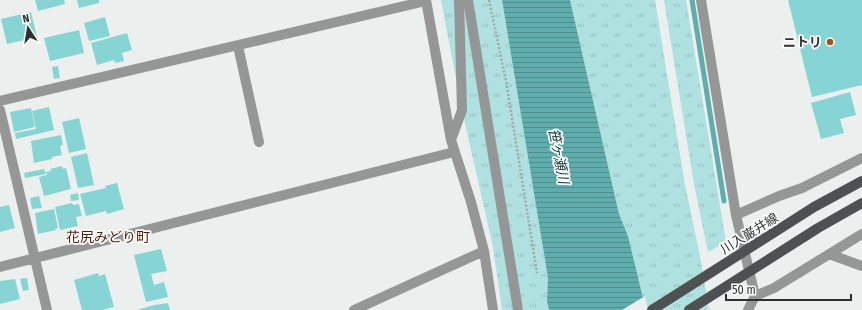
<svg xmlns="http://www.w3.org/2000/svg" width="862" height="310" font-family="'Fira Sans Condensed','Noto Sans JP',sans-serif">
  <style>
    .grass { fill: url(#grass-tufts) }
    .water { fill: url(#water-rules) }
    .pier { fill: #ebefee }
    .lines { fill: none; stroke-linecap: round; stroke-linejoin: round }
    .stream { stroke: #5faead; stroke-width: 5 }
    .building { fill: #86d5d4 }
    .path { stroke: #a3a6a5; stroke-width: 2.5; stroke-dasharray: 2 2; stroke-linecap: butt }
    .minor { stroke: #959797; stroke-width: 10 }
    .major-bridge { stroke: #4e5151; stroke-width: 10 }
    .poi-dot { fill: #b04d15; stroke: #fff; stroke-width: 1.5 }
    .labels { text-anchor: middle; stroke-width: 3.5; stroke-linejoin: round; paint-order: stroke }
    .poi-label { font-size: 13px; font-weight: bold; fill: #2e3030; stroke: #fff; text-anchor: end }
    .street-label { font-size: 13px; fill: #2e3030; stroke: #fff }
    .water-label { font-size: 14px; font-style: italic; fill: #1b4140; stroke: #fff }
    .neighbourhood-label { font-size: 14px; fill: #4e1e05; stroke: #fff }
  </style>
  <defs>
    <pattern id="grass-tufts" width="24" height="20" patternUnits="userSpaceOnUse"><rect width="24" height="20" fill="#aee1e0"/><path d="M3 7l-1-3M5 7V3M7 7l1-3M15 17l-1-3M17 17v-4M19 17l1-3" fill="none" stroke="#96c1c0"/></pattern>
    <pattern id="water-rules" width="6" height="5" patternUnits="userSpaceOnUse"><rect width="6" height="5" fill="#5faead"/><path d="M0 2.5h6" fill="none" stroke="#4f8e8d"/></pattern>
  </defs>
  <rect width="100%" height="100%" fill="#ebefee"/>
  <path class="grass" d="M441,0H502L548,278L547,301L549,310H502L493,247L462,110Z
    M570,0H655L685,185L700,256L709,310H646L628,236L619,214Z
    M664,0H686L726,242L708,252L694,184Z"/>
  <path class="water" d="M502,0H570L619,214L628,236L646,310H549L547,301L548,278Z"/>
  <path class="pier" d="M645,296L648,310H622Z"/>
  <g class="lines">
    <path class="stream" d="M692,0L724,201"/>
  </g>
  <path class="building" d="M35,0H64L65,4L38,11Z
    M77,0H99V3L79,8Z
    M788,0H862V85L812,97Z
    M31,12L37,37L7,44L1,19Z
    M105,17L110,36L89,41L84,23Z
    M79,30L84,53L50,61L44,38Z
    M127,33L132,50L122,53L124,61L115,63L114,60L97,65L91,43Z
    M58,66L60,78L54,79L52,67Z
    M850,92L856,115L840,119L844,133L821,139L811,103Z
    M49,107L54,130L16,139L15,133L36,129L32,111Z
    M31,108L35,127L14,132L10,112Z
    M79,118L86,149L69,153L62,122Z
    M61,135L63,145L60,146L62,155L52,157V159L34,163L31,141Z
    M87,153L94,185L78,188L71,157Z
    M62,166L63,169L66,168L71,189L44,196L39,177L47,175L46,172L51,171L50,169Z
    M44,169L46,174L25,178L24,173Z
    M117,183L124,209L107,214L106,211L86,216L80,194L106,188L105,186Z
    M78,193L79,200L71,201L70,195Z
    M39,196L42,208L32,209L30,198Z
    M72,203L73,205L79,204L82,216L76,217L78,226L60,230L55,207Z
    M9,205L15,228L0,232V207Z
    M54,209L58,228L55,229L56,230L38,234L35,213Z
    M161,249L167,271L151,274L154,285L164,282L168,297L146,302L134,255Z
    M98,273L99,276L105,274L114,307L102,310H82L74,280Z
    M27,278L29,290L23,291L20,279Z
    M15,279L20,299L0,304V281Z
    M168,303L170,310H137L154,305Z"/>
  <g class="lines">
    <path class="path" d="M489,0L506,81L537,273"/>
    <path class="minor" d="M426,0L451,140L471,202L484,251L493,310
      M468,0L518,310
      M701,0L736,215L755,296L748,310
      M238,46L259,142
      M0,101L426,1
      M0,110L47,310
      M451,140L462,110L459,0
      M736,215L779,196L802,188L862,158
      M829,254L862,266
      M0,267L454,152
      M755,296L774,288L862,234
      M354,310L484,251"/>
    <path class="major-bridge" d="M652,310L814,207L862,181
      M689,310L818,228L862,203"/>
  </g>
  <circle class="poi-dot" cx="830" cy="42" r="4"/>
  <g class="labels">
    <g class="poi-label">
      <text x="822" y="47">ニトリ</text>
    </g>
    <g class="street-label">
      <text transform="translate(749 233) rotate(-32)" y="5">川入巌井線</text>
    </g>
    <g class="water-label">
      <text transform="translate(559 156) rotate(79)" y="5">笹ヶ瀬川</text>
    </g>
    <g class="neighbourhood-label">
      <text x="108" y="242">花尻みどり町</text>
    </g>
  </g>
  <g transform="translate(28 28) rotate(348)" stroke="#ffffff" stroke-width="3" paint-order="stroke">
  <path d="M0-3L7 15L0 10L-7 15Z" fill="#2e3030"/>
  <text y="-6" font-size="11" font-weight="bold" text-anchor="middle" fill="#2e3030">N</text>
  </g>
  <path d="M726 294v6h125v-6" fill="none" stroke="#2e3030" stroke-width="2"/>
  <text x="732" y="294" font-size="12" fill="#2e3030" stroke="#ffffff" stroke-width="3" paint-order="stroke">50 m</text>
</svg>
